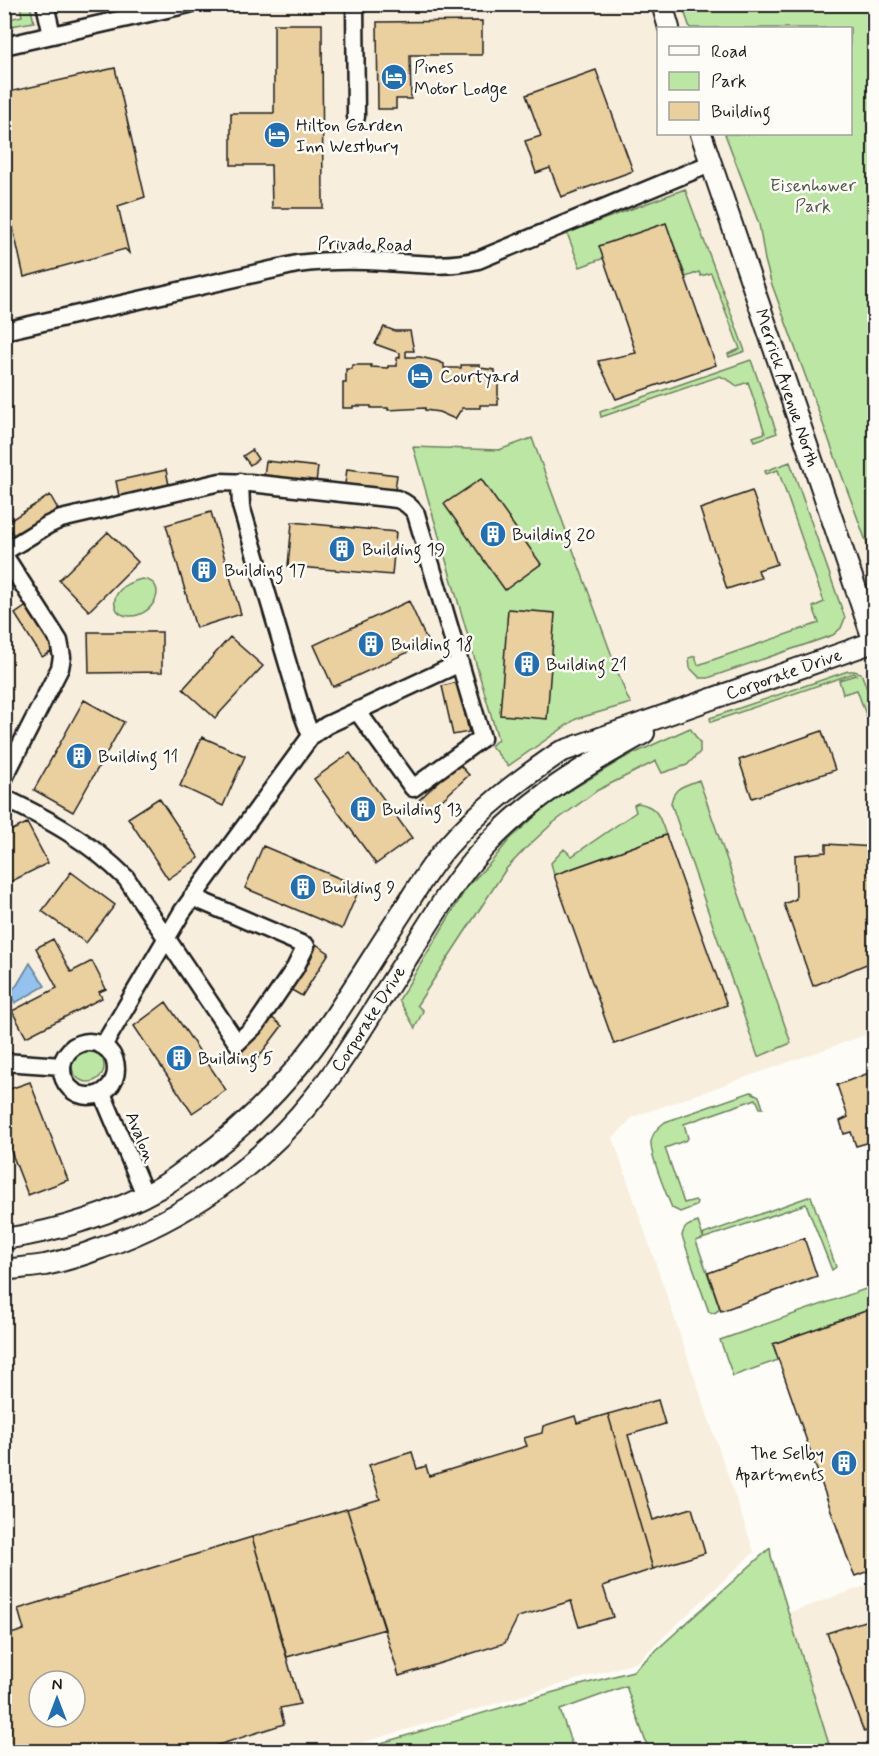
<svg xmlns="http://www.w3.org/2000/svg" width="879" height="1756" font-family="Mynerve,sans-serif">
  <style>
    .built { fill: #f7eedd; fill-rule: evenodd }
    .green { fill: #bce6a3; stroke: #6c8160; stroke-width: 1.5 }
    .water { fill: #92c2ed; stroke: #638099; stroke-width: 1.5 }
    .building { fill: #eacf9f; stroke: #1c1c1c; stroke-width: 1.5; fill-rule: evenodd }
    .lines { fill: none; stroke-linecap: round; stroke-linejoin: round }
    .minor-casing { stroke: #1c1c1c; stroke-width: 21 }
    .major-casing { stroke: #1c1c1c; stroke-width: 24 }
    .minor { stroke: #fdfcf7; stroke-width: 16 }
    .major { stroke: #fdfcf7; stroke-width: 20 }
    .labels { text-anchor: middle; stroke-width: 5; stroke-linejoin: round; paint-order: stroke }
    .poi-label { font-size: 18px; fill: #1c1c1c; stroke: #fdfcf7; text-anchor: start }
    .park-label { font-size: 18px; fill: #4c5944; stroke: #fdfcf7 }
    .street-label { font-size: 18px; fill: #1c1c1c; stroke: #fdfcf7 }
  </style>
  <rect width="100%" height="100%" fill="#fdfcf7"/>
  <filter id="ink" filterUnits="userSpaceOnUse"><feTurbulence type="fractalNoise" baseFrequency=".0167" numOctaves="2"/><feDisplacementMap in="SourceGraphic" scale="12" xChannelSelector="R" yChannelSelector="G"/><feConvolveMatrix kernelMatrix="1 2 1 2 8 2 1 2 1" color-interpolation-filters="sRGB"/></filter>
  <g filter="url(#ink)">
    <path class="built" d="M5,5H682L690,28H658V134H725L759,224L765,259L771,282L874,563V1032L633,1117L613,1138L754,1552L637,1662L333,1751L5,1752ZM39,1681H75V1717H39Z
      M874,1583V1751H831L788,1613Z"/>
    <path class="green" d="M30,5L34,22L5,27V20L22,16L20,6Z
      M682,5H874V563L771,282L765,260L759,224L725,134H850V28H690Z
      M685,189L745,351L729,357L728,354L740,349L711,273L701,276L699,272L686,277L666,224L604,258L580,267L567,233Z
      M751,360L777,433L755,441L753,437L765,433L748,382L737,386L730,381L720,376L601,417L600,412Z
      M532,438L627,697L631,703L576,719L508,766L491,746L498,739L413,447L499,450Z
      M790,462L845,618L841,628L833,635L708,678H700L690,668L689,658L695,656L698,665L819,623L813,607L824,602L778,470L766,474L765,471Z
      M142,579C171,582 153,618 129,616C114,615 110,600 121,589C126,583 135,581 142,579Z
      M848,671H854L861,673L874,707V737L857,690L843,694L839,680L856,675L854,673L711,722L710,718Z
      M690,728L700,743V752L687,765L662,773L656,761L598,790L553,823L525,849L506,869L417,1005L423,1011L415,1028L399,1000L467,887L492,861L509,840L550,803L576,787L624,758Z
      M699,780L791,1043L758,1057L671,803C674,786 685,786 699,780Z
      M638,803C659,807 659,817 666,835L554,875L551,863L564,849L572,856L636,812L634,805Z
      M72 1066a16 16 0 1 1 32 0a16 16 0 1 1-32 0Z
      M751,1092L759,1096L763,1108H760L756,1099L684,1124L688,1138L687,1140L665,1148L684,1203L695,1200L697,1202L696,1206L680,1212L672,1208C666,1193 650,1156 651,1142C652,1134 658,1127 665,1122Z
      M811,1196L836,1267L832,1270L806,1204L696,1241L719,1306V1310L714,1313L709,1312L682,1236C684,1226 688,1225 698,1222L703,1237L704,1234Z
      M874,1286V1308L773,1344L778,1360L733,1376L720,1340Z
      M770,1548L771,1556L831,1751H649L626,1686L560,1710L574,1751H354L554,1692L633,1671Z"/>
    <path class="water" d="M30,963L45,986L15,1003L10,992L17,985Z"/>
    <path class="building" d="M482,21V55H410L411,99H396V109H378L377,22Z
      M274,24H322L323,208H272L271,165H231V113H274Z
      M115,68L145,197L118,206L129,253L125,249L24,277L4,187V93Z
      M596,70L633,171L561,197L550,168L536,173L525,141L541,136L526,95Z
      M666,223L716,365L616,399L598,361L636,353L599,246Z
      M384,327L395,331H410L414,351H406V357H420L437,361L444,364V368H461V365H480V368L495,370V383H498V405H480V408H462V411H460L455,419L439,412L425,410V408L388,410V408H371V406H353V408H343V383H346V369H352V365H371V367L388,368V366H397V358L400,357V353L375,344Z
      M252,450L258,459L250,465L243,456Z
      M266,461L318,467L316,482L264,476Z
      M347,469L397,475L395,490L345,484Z
      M166,470L169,485L119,496L116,481Z
      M481,479L541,564L505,590L444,504Z
      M752,491L777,564L758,570L761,578L727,589L700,509Z
      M50,495L58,509L14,536L6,523Z
      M211,512L241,614L196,628L166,525Z
      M292,522L396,532L392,575L288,566Z
      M108,532L138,562L89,611L59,580Z
      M409,601L428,643L333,687L314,645Z
      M28,605L56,649L42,657L15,614Z
      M508,609L555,613L547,719L500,715Z
      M88,632H162V672L89,673Z
      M230,637L263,666L215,718L183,689Z
      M458,682L469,732L453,735L442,686Z
      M84,700L124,722L73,812L34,790Z
      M822,731L835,770L752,798L739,760Z
      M202,737L245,756L223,806L180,786Z
      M350,753L412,838L376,864L314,779Z
      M458,763L469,775L430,811L419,800Z
      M159,798L199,858L168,879L128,818Z
      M27,823L48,863L4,885V834Z
      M666,835L727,1005L614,1044L554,875Z
      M826,844L874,847V961L813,986L784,904L796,899L795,855L826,852Z
      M263,846L360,887L342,929L245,888Z
      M71,872L115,905L86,943L42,911Z
      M53,939L71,972L92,961L106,989L99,992L102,998L26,1037L12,1011L57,988L36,948Z
      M316,944L329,953L302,996L288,988Z
      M166,1002L226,1090L192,1113L134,1026Z
      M270,1016L282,1026L251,1067L238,1057Z
      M874,1071V1141L856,1146L851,1132L844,1134L840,1121L848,1117L837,1085Z
      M30,1082L68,1180L28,1195L4,1133V1091Z
      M804,1238L817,1276L721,1311L708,1273Z
      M874,1308V1569L855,1576L850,1565L773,1344Z
      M658,1400L665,1424L628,1435L653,1520L692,1508L705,1553L653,1569L608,1414Z
      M608,1414L653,1569L603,1586L613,1617L579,1627L571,1601L518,1617L505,1643L399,1676L347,1509L380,1499L369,1465L412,1452L417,1469L426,1466L429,1476L527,1446L524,1438L542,1433L543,1426L575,1416L577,1423Z
      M347,1509L385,1629L287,1657L252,1537Z
      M252,1537L300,1704L280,1708L284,1724L196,1752H4V1636L24,1630L18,1609ZM39,1681H75V1717H39Z
      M874,1618V1728L864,1732L827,1633Z"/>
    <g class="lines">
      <defs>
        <path id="minor" d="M45,4L52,35
          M355,4L356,117
          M4,46L189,4
          M4,331L297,264C326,260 356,260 386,262C418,264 447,268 478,260L712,163
          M240,482L241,506L303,715L311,736
          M4,552L48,525L61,519L220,482L250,483L397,499C405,502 411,506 416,514L482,738L413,788L358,712
          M4,555L59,641L62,657L60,668L4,778
          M4,798C50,820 89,841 126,878L237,1043L256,1025L295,968L306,946L192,897
          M62 1069a27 27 0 1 1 54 0a27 27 0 1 1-54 0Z
          M103,1046L182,912L311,736L327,725L460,663
          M4,1062L62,1066
          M102,1093L145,1195"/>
        <g id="major">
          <path d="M662,4L669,28"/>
          <path id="s1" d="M701,134L874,642"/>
          <path id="s2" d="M4,1239C57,1231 112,1214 159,1188C172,1181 184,1171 196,1162C252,1122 295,1076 333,1019C357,983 379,947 402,912C416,890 429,868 446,848C479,810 519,780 560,752L874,642"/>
          <path id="s3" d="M4,1270C18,1268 32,1267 45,1265C64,1261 83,1255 101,1248C184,1219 258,1168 313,1099C344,1061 369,1017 396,975C424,933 449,886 483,849C529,798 585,766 644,733"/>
        </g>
      </defs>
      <use href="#minor" class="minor-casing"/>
      <use href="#major" class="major-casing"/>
      <use href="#minor" class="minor"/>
      <use href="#major" class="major"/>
    </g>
  </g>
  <defs>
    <symbol id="hotel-disc" viewBox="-11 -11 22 22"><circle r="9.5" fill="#1f6fb2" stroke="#fdfcf7"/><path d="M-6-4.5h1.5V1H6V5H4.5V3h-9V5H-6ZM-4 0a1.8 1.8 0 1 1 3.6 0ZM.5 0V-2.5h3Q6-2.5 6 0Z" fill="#fff"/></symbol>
    <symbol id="building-disc" viewBox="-11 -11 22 22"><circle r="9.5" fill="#1f6fb2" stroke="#fdfcf7"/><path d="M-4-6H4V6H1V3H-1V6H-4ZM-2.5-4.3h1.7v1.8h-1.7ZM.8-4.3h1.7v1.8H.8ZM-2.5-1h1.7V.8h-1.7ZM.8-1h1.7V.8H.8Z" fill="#fff"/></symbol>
  </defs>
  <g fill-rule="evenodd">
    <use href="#hotel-disc" x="379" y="62" width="30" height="30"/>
    <use href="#hotel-disc" x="262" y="120" width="30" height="30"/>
    <use href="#hotel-disc" x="405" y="361" width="30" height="30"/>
    <use href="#building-disc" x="478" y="519" width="30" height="30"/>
    <use href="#building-disc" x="327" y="534" width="30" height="30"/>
    <use href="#building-disc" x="189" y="555" width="30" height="30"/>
    <use href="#building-disc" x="356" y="629" width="30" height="30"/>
    <use href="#building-disc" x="512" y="649" width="30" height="30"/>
    <use href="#building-disc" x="64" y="741" width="30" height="30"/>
    <use href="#building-disc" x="348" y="794" width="30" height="30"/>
    <use href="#building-disc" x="288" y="872" width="30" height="30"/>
    <use href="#building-disc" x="164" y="1043" width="30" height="30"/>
    <use href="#building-disc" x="829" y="1448" width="30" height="30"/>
  </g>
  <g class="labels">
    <g class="poi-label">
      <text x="414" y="73">Pines<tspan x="414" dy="21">Motor Lodge</tspan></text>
      <text x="296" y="131">Hilton Garden<tspan x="296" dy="21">Inn Westbury</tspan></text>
      <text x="440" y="382">Courtyard</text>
      <text x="512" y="540">Building 20</text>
      <text x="362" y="555">Building 19</text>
      <text x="224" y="576">Building 17</text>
      <text x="391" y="650">Building 18</text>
      <text x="546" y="670">Building 21</text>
      <text x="98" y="762">Building 11</text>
      <text x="382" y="815">Building 13</text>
      <text x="322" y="893">Building 9</text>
      <text x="198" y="1064">Building 5</text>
      <text x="824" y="1459" text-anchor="end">The Selby<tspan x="824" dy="21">Apartments</tspan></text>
    </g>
    <g class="park-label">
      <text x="813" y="191">Eisenhower<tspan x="813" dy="21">Park</tspan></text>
    </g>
    <g class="street-label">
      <text transform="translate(365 244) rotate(1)" y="6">Privado Road</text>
      <text dy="6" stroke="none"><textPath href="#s1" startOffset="268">Merrick Avenue North</textPath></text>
      <text dy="6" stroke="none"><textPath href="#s2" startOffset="1000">Corporate Drive</textPath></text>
      <text dy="6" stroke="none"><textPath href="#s3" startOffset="460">Corporate Drive</textPath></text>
      <text transform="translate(141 1137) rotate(68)" y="6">Avalon</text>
    </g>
  </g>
  <rect width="879" height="1756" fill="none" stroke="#fdfcf7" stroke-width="24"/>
  <rect x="12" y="12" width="855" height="1732" fill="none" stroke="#1c1c1c" stroke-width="2" filter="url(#ink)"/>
  <rect x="657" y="27" width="195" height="108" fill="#fdfcf7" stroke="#a3a29f" stroke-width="1.5"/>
  <rect x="669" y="46" width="30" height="9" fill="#fdfcf7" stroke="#a3a29f" stroke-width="1.5"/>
  <text x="711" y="57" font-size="18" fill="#1c1c1c">Road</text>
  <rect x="669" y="72" width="30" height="18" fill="#bce6a3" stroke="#a3a29f" stroke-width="1.5"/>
  <text x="711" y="87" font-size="18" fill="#1c1c1c">Park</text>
  <rect x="669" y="102" width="30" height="18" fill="#eacf9f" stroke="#a3a29f" stroke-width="1.5"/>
  <text x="711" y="117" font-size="18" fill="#1c1c1c">Building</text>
  <g transform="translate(57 1699)"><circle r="28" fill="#fdfcf7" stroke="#a3a29f" stroke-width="1.5"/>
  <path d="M0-4.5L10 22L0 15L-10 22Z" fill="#1f6fb2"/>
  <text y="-9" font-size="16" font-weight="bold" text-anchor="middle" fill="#1c1c1c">N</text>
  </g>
</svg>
